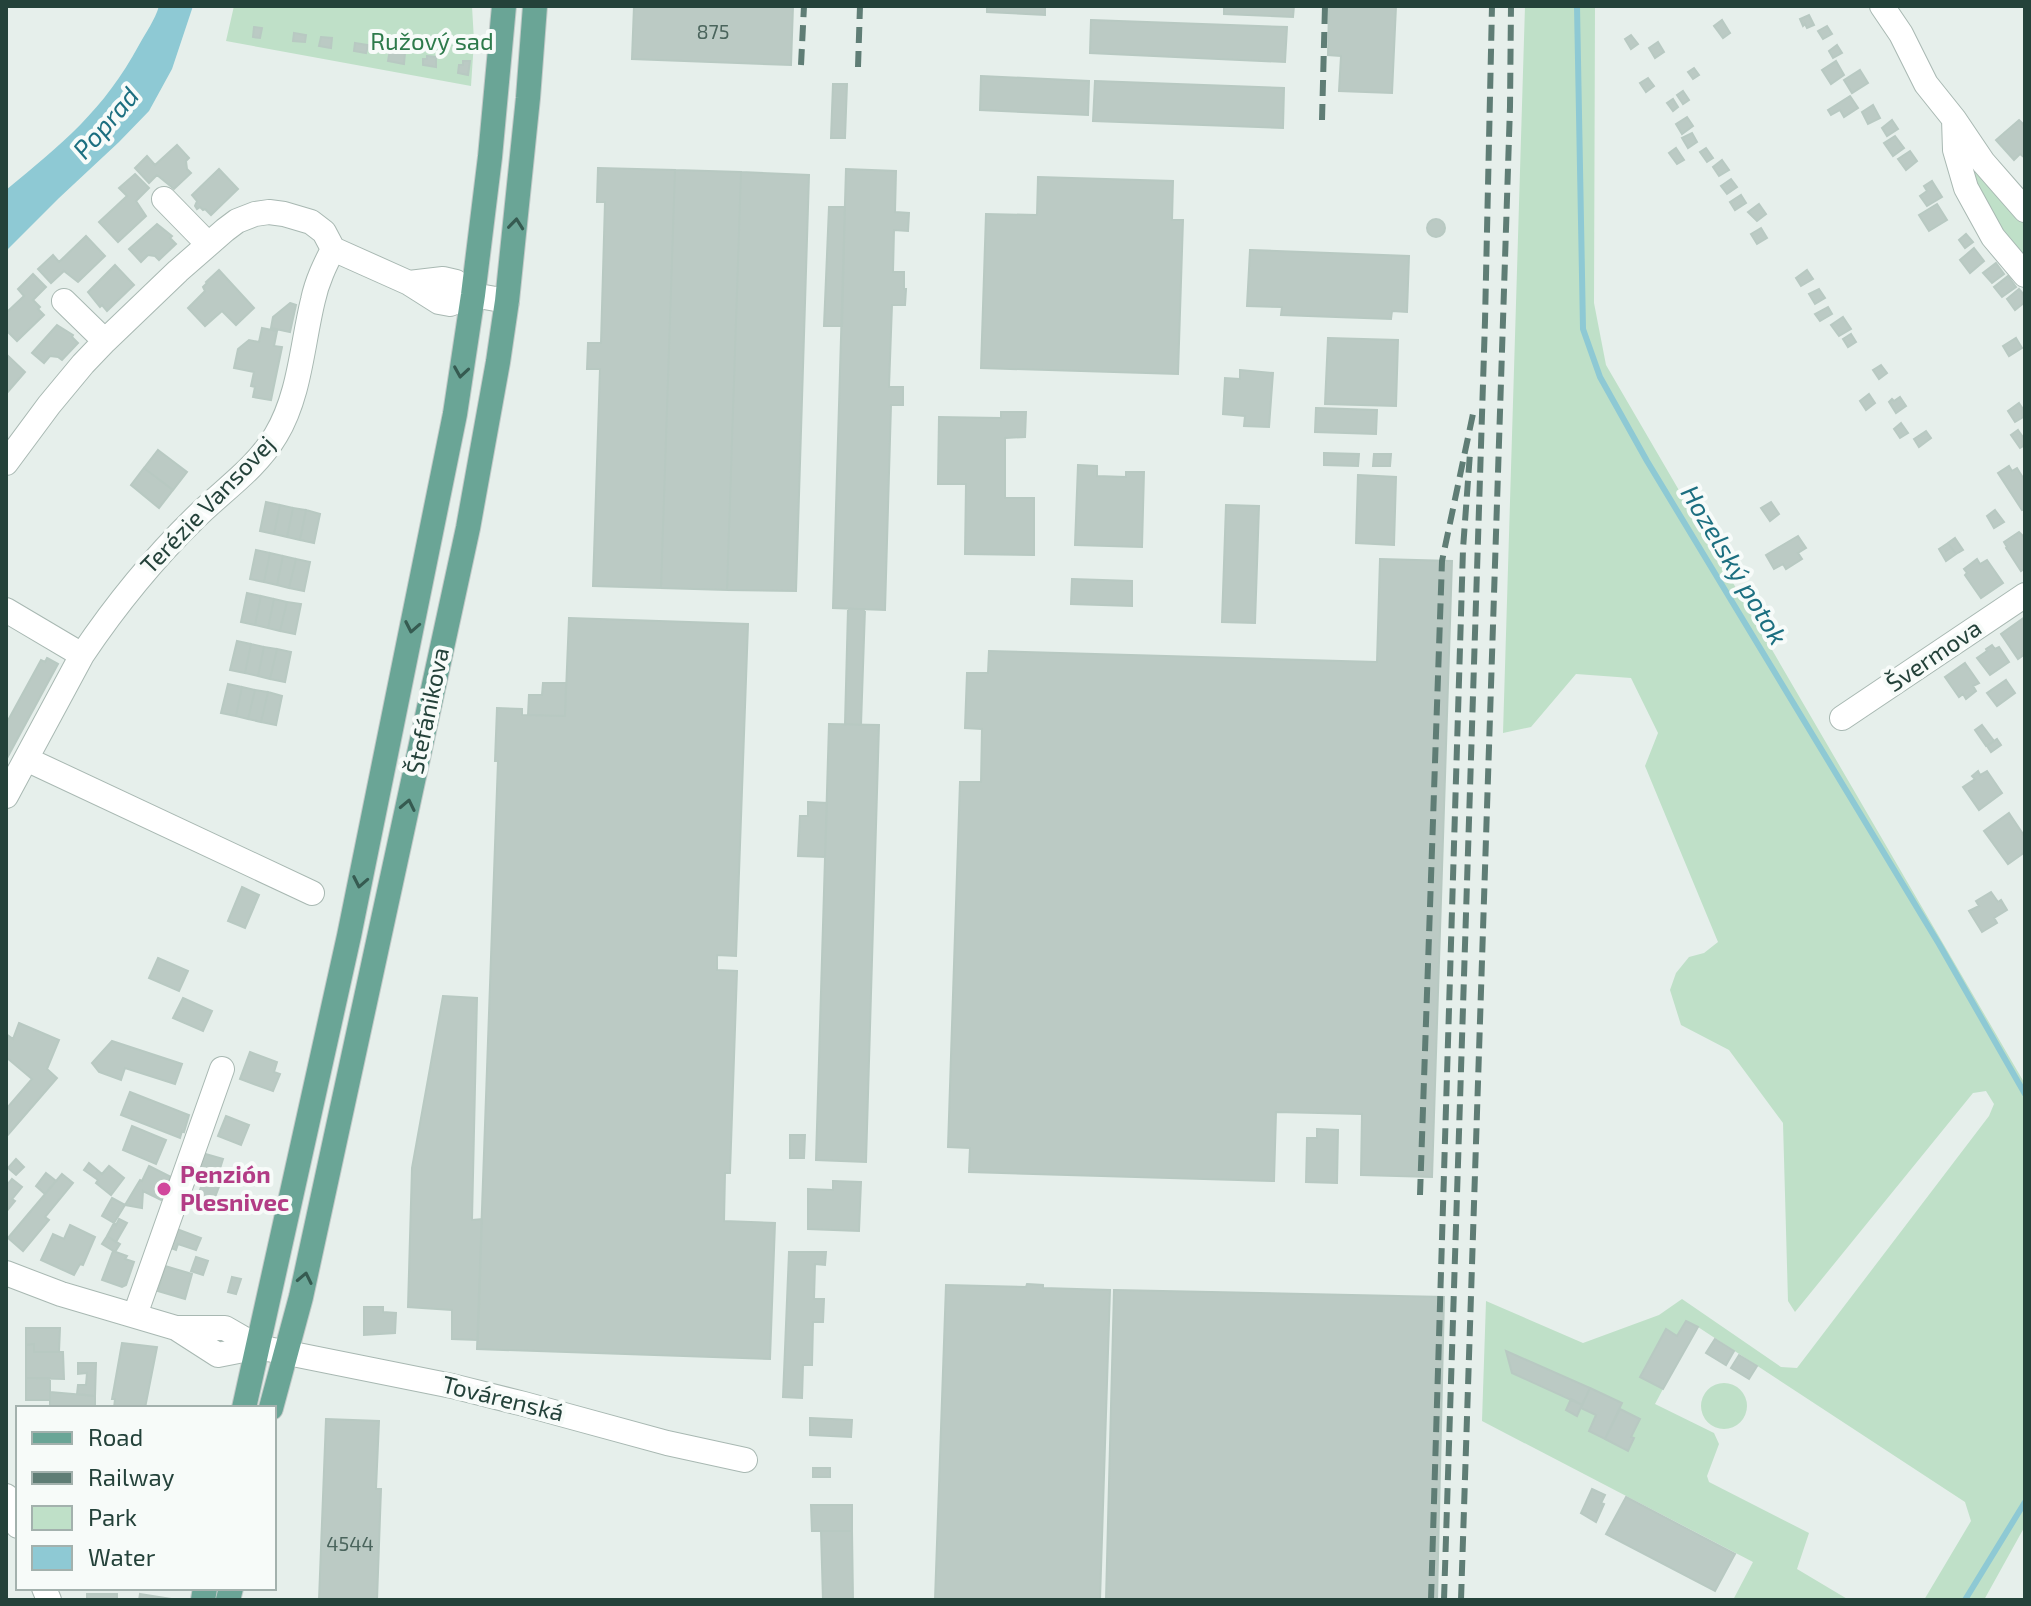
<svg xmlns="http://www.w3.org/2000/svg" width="2031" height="1606" font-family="'Exo 2',sans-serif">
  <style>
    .green { fill: #bfe0c8 }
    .water { fill: #8ec9d4 }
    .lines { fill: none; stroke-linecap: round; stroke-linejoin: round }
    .stream { stroke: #8ec9d4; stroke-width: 6 }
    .building { fill: #bbcac4; stroke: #b8c9c2; stroke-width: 2 }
    .minor-casing { stroke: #a8b8b2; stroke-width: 26 }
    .major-casing { stroke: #c2cac8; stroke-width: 26 }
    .minor { stroke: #fff; stroke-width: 24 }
    .major { stroke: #6aa596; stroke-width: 24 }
    .rail { stroke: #5f7d75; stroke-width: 6; stroke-dasharray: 16 8; stroke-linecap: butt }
    .oneway { stroke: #365b51 }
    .hotel-dot { fill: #d1479c; stroke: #f7fbf9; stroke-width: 3 }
    .labels { text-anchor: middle; stroke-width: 8; stroke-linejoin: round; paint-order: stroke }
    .number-label { font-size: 20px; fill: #4a645c }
    .park-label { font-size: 24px; fill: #2d7a4b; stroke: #f7fbf9 }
    .street-label { font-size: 24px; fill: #24423a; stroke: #f7fbf9 }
    .hotel-label { font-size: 24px; font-weight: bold; fill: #b23c85; stroke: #f7fbf9; text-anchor: start }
    .water-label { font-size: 26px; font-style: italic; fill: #1c6f80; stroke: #f7fbf9 }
  </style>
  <rect width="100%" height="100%" fill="#e6efeb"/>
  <path class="green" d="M234,6H472L474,41L471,86L226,41Z
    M1525,6H1595L1594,303L1606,365L2025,1084V1526L1984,1600H1924L1971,1521L1965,1502L1698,1327L1677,1336L1667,1330L1640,1377L1663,1389L1655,1404L1714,1433L1719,1444L1707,1476L1709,1482L1809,1533L1797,1569L1849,1600H1733L1753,1562L1482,1421L1486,1301L1583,1343L1659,1315L1682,1299L1781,1367L1797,1368L1989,1116L1994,1104L1986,1091L1973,1093L1795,1312L1788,1301L1783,1123L1729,1050L1681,1025L1670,990L1676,973L1689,957L1704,953L1718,942L1645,766L1658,733L1631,678L1576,674L1531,727L1503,733Z
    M1963,147L2025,217V264L1973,187Z
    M1701 1406a23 23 0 1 1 46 0a23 23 0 1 1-46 0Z"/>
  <path class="water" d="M159,6H193L172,69L149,111L119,142L59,198L6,251V190C62,144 104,110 139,45C146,32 155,20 159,6Z"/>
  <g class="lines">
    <path class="stream" d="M1577,6L1583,329L1600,377L1647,461L1939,944L2025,1094
      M1965,1600L2025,1502"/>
  </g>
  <path class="building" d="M634,6H793L791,65L632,59Z
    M987,6H1045V15L987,12Z
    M1224,6H1294L1293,17L1224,14Z
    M1329,6H1396L1392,93L1339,91L1341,56L1328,55Z
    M1809,15L1814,25L1807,28L1805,24L1803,26L1800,19Z
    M1091,20L1287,27L1285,62L1090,53Z
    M1722,20L1730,33L1723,38L1714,26Z
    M1827,26L1832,34L1823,39L1818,31Z
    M254,27L262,28L260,38L253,37Z
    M294,33L306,35L305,42L293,41Z
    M1631,35L1638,44L1631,49L1625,39Z
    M321,37L332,38L331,48L319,46Z
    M1658,42L1664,52L1655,58L1649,48Z
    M355,43L368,45L366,53L354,51Z
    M1837,45L1842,53L1833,58L1829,51Z
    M390,50L405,53L404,64L388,61Z
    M427,56L436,57V67L423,65V59H427Z
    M463,61H470L468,75L458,73L459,65H463Z
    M1836,61L1844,75L1831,84L1822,70Z
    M1694,68L1699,75L1693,79L1688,72Z
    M1860,70L1868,83L1852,93L1844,80Z
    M981,76L1089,81L1088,115L980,110Z
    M1648,78L1654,86L1646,92L1640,83Z
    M1095,81L1284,88L1283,128L1093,121Z
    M833,84H847L845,138H831Z
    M1683,91L1689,100L1683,104L1677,95Z
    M1850,96L1858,108L1844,117L1840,110L1831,115L1828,110Z
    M1673,99L1678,107L1673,111L1667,103Z
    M1873,105L1880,118L1868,124L1862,112Z
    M1687,117L1693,126L1682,134L1676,124Z
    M1892,120L1898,129L1887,136L1882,128Z
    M2019,120L2025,126V158L2020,154L2014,160L1996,140Z
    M1692,133L1697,142L1688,148L1682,138Z
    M1895,136L1904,148L1893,156L1884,143Z
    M177,145L189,158L186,161L187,169L191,173L174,189L157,175L149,183L135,168L147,156L155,165Z
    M1676,148L1684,160L1677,164L1669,153Z
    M1706,148L1713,158L1707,162L1700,152Z
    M1910,151L1917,161L1906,170L1898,159Z
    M1722,160L1729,170L1719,176L1713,167Z
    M598,168L675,170L661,588L593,586L600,369H587L588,343H601L605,202H597Z
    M219,169L238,189L211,215L205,209L203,210L200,207L197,209L195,206L197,201L192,195Z
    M846,169L896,171L895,212L909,213L908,231L894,230L893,272H904V289H906L905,305H892L889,387H903V405H891L885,610L833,608Z
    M675,170L741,172L727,590L661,588Z
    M741,172L809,175L796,591L727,590Z
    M135,174L149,188L136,201L146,216L118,242L99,222L127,196L119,188Z
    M1038,177L1173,181L1172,220H1183L1178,374L981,368L986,214L1037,215Z
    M1731,179L1737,187L1727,194L1721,186Z
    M1932,181L1942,197L1927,206L1920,196L1927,191L1924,186Z
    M1741,195L1746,203L1735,210L1730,202Z
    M1759,204L1766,214L1757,221L1748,212Z
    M1937,204L1947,220L1929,231L1919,215Z
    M829,207H845L842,326H824Z
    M1427 228a9 9 0 1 1 18 0a9 9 0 1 1-18 0Z
    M157,224L172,236L170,238L176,244L159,260L155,256L148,255L141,262L129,249Z
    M1761,228L1767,238L1757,244L1751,234Z
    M1966,234L1973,242L1965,248L1959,240Z
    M86,236L105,256L78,282L64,271L51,283L38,269L53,255L59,262Z
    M1974,248L1984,261L1970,273L1960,260Z
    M1250,250L1409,256L1407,312L1392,311L1391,319L1281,315L1282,307L1247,306Z
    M1996,263L2004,274L1992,283L1983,273Z
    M115,265L134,285L107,311L102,305L100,307L88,292Z
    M219,270L254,308L236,325L222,311L205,326L188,308L205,291L203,287L207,283L206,282Z
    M1807,270L1813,279L1801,286L1796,278Z
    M33,274L46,287L33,300L40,307L38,309L44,315L17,341L6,330V313L24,296L18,289Z
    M2008,276L2016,287L2002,297L1994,287Z
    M1819,289L1825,298L1815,304L1809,294Z
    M2019,289L2025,296V302L2015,310L2007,299Z
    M290,303L296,305L290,332L271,328L273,317Z
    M1828,307L1832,314L1820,321L1815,314Z
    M1843,317L1851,329L1839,336L1831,325Z
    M57,325L73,335L72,337L78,343L62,360L58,357L50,356L44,363L32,353Z
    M262,328L277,331L274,346L282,347L271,400L253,397L255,387L251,386L254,372L234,368L238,349L249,340L259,342Z
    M1851,334L1856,342L1848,347L1843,339Z
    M1328,338L1398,340L1396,406L1325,404Z
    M2016,338L2022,348L2009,356L2003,346Z
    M6,354L25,372L6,394Z
    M1881,365L1887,373L1879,379L1873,370Z
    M1240,370L1273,373L1269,427L1244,426L1245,416L1223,414L1225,378L1240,379Z
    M1869,394L1875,403L1866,410L1860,401Z
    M1900,397L1906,406L1896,413L1889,402L1892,399L1894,401Z
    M2019,403L2025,412V416L2015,422L2008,411Z
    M1316,408L1377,410L1376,434L1315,432Z
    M1001,412H1026L1025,437L1005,438V498H1034V555L965,554L966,484H938L939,417L1001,418Z
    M1901,423L1908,433L1900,438L1894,429Z
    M2018,430L2025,440V445L2020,448L2011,435Z
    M1926,431L1931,438L1919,447L1914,439Z
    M158,450L187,472L173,490L144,468Z
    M1324,453L1359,454L1358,466L1324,465Z
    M1374,454H1391L1390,466H1373Z
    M1078,465L1097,466V476L1126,477V472H1144L1142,547L1075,545Z
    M2009,466L2012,471L2017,468L2025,481V509L2022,510L1998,473Z
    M144,468L173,490L159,508L131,485Z
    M1358,475L1396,477L1394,545L1356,543Z
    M266,502L280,505L274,534L260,531Z
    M1771,502L1779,514L1770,521L1761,508Z
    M280,505L293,508L287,537L274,534Z
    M1226,505L1259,506L1255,623L1222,622Z
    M293,508L306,510L300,540L287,537Z
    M306,510L320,514L314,543L300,540Z
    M1995,510L2004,522L1994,528L1987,516Z
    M2019,532L2023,536L2025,535V568L2021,571L2006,548L2007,547L2004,542Z
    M1798,536L1806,548L1798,553L1802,559L1786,569L1783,564L1774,569L1766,555Z
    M1955,538L1963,550L1956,554L1948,543Z
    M1948,543L1956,554L1946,561L1939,549Z
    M256,550L270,553L264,582L250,579Z
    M270,553L283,556L277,585L264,582Z
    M283,556L296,559L289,588L277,585Z
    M296,559L310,562L304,591L289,588Z
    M1380,559L1452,561L1432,1177L1361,1175L1362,1114L1276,1112L1274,1181L969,1172L970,1148L948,1147L960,782H981L982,729L965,728L967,673H988L989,651L1377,662Z
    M1977,559L1980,564L1987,560L2003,583L1981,598L1965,575L1967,573L1964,569Z
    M1072,579L1132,581V606L1071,604Z
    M247,593L261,596L255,625L241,622Z
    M261,596L274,599L268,628L255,625Z
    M274,599L287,602L280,631L268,628Z
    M287,602L301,604L295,634L280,631Z
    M848,609H865L861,725L845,724Z
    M2025,617V654L2018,659L2001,634Z
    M569,618L748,624L736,956L717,955V970L737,971L730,1173H725L724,1221L775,1223L770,1359L477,1349L498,761H495L497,708L522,709V715L565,716Z
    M237,641L251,644L245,673L230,670Z
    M251,644L264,647L258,676L245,673Z
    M1992,645L1995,649L1999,647L2009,662L1990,675L1977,658L1987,651L1986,649Z
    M264,647L277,649L270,679L258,676Z
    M277,649L291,652L285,682L270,679Z
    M47,658L58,664L6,760V724L41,660L45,662Z
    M1965,663L1979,683L1973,686L1976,691L1966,699L1963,694L1959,697L1945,677Z
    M2006,680L2015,693L1997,706L1987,693Z
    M543,683H566L565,716L528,715L529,695H542Z
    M228,684L242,687L236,716L221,713Z
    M242,687L255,690L248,719L236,716Z
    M255,690L268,692L261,722L248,719Z
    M268,692L282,696L276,725L261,722Z
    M829,724L879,725L866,1162L816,1160Z
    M1982,725L1994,741L1986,746L1975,730Z
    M1997,739L2001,745L1991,752L1987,746Z
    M1978,771L1980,775L1987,771L2002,793L1979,810L1963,787L1975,779L1972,776Z
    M808,802L827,803L825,857L798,856L800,816H808Z
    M2009,813L2025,837V852L2008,864L1984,831Z
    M242,887L259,895L245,928L228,921Z
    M1991,892L1998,902L2001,900L2007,910L1994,918L1997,923L1982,932L1969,911L1979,906L1976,901Z
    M158,958L188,971L179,991L149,978Z
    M443,996L477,998L472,1220L482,1219L478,1340L452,1339V1310L408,1307L412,1168Z
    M183,998L212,1011L203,1031L173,1018Z
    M19,1023L59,1040L47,1069L57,1078L6,1137V1109L32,1079L6,1057V1034L13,1039Z
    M112,1041L182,1064L175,1084L125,1068L121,1080L99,1072L92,1063Z
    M250,1052L277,1062L274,1072L280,1074L273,1091L240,1079Z
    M130,1092L189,1115L184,1132L182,1131L180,1138L121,1115Z
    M226,1116L249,1125L241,1145L218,1136Z
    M132,1126L166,1140L156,1164L123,1150Z
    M1317,1129L1338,1130L1337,1183L1306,1182L1307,1138H1317Z
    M790,1135H805L804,1158H790Z
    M202,1153L223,1159L218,1175L198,1169Z
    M16,1159L24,1167L16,1175L8,1168Z
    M89,1163L102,1174L109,1166L124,1178L111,1195L96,1183L98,1180L84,1170Z
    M149,1166L171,1177L161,1200L143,1191L142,1208L125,1205L140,1180L142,1181Z
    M46,1173L56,1181L45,1194L36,1186Z
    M62,1174L73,1183L45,1217L49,1220L23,1251L8,1238Z
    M204,1178L220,1184L212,1205L197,1199Z
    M12,1179L22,1187L12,1199L15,1201L6,1212V1186Z
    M833,1181L861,1182L859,1231L808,1229V1189L833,1190Z
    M112,1198L125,1205L114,1223L102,1216Z
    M119,1219L127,1223L116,1242L107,1236L114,1223L116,1225Z
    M70,1225L95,1237L83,1265L80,1264L74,1275L41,1260L53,1234L64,1239Z
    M174,1228L201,1238L196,1250L178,1244L176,1250L168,1247Z
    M107,1236L120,1244L115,1252L102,1244Z
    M113,1251L127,1256L125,1259L134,1262L126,1285L122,1287L102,1280Z
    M789,1252H826L825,1265L815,1264L814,1299H824L823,1322H813L812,1365H803L802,1398L783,1397Z
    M196,1257L208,1261L203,1275L191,1271Z
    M165,1266L192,1274L185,1299L158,1291Z
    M232,1277L241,1279L236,1294L228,1292Z
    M1027,1284L1043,1285V1288L1110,1290L1100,1600H935L946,1285L1026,1287Z
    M1114,1290L1444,1297L1437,1600H1106Z
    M364,1307H383V1312L396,1313L395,1333L364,1335Z
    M1686,1321L1698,1327L1663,1389L1640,1377L1666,1329L1677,1336Z
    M26,1328H60L59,1352H34V1344L26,1345Z
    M1715,1339L1734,1351L1726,1365L1706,1353Z
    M122,1343L157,1347L145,1408H114L115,1399H112Z
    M34,1344V1352H63L64,1379L26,1378V1345Z
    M1506,1351L1590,1388L1582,1405L1512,1373Z
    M1739,1355L1757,1366L1749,1379L1731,1368Z
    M78,1363H96L95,1396L77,1394L78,1385H86L87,1373L78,1374Z
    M26,1378H50V1400H26Z
    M1590,1388L1622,1403L1605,1439L1589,1431L1596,1415L1581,1408Z
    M50,1392L95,1396V1408H50Z
    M1571,1399L1582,1405L1577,1416L1566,1410Z
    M1620,1409L1640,1419L1631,1437L1634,1438L1628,1451L1605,1439Z
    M810,1418L852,1420L851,1437L810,1435Z
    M326,1419L379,1421L376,1489H381L377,1600H319Z
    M813,1468H830V1477H813Z
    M1592,1489L1605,1495L1601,1503L1604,1504L1596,1522L1581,1513Z
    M1626,1497L1735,1554L1715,1591L1606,1534Z
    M811,1505H852V1531H812Z
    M821,1531H852L853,1600H823Z
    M87,1594H117V1600H87Z
    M140,1594L171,1599L170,1600H139Z"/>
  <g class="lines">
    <defs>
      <path id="minor" d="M1882,6L1901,34L1926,84L1954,119L1955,150L1966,188L1993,237L2025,275
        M1954,119L1983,162L2025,210
        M164,199L208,244
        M409,283L443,279L456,282L473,295L507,301
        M64,301L105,341
        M6,463L49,405L83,364L105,341L178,271L225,230L237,221L255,214L269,212L284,214L311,222L324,232L333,249L409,283L439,302L450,304L473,295
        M6,610L82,655C115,606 152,560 195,518C222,491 256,469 276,435C300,395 302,345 313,300C317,281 325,265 333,249
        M1842,718L2025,595
        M26,759L312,893
        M6,796L82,655
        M6,1273L61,1294L176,1328L218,1355L258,1347
        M135,1315L222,1069
        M176,1328H225L258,1347L452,1386L524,1404L667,1443L745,1460
        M6,1496L18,1526
        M44,1588L49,1600"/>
      <path id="major" d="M244,1408L349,936L455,414L473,295L490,157L504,6
        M271,1408L301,1297L468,528L498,362L507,301L528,98L535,6
        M203,1600L205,1588
        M228,1600L231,1588"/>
    </defs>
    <use href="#minor" class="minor-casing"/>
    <use href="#major" class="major-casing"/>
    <use href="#minor" class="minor"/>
    <use href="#major" class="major"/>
    <path class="rail" d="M801,65L804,6
      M858,67L860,6
      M1322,120L1325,6
      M1420,1195L1442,561L1474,409
      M1431,1600L1463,549L1470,453
      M1444,1600L1485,321L1492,6
      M1461,1600L1510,107L1511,6"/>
  </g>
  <defs><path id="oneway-chevron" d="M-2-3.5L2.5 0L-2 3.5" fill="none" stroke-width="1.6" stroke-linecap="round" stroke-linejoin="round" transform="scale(2)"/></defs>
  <g class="oneway">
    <use href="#oneway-chevron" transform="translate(516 224) rotate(-84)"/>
    <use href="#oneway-chevron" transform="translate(461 372) rotate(99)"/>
    <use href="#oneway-chevron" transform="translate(412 627) rotate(101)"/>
    <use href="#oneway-chevron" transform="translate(408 805) rotate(-78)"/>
    <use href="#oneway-chevron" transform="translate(360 882) rotate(101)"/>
    <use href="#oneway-chevron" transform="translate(305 1278) rotate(-78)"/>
  </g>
  <circle class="hotel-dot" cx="164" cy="1189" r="8"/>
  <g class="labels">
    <g class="number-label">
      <text x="713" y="39">875</text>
      <text x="350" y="1551">4544</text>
    </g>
    <g class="park-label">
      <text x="432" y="50">Ružový sad</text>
    </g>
    <g class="street-label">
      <text transform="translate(208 505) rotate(-46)" y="8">Terézie Vansovej</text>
      <text transform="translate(1934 656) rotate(-34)" y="8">Švermova</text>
      <text transform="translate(428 711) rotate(-78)" y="8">Štefánikova</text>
      <text transform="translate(503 1399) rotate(14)" y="8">Továrenská</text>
    </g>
    <g class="hotel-label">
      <text x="180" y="1183">Penzión<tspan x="180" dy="28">Plesnivec</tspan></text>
    </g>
    <g class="water-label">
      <text transform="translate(106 123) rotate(-49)" y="9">Poprad</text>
      <text transform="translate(1734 565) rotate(59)" y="9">Hozelský potok</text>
    </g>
  </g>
  <rect width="2031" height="1606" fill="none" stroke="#24423a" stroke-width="16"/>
  <rect x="16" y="1406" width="260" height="184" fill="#f7fbf9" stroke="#a3b1ad" stroke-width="2"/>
  <rect x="32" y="1432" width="40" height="12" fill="#6aa596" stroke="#a3b1ad" stroke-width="2"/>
  <text x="88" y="1446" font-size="24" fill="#24423a">Road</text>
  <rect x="32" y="1472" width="40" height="12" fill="#5f7d75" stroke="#a3b1ad" stroke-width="2"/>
  <text x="88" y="1486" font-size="24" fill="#24423a">Railway</text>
  <rect x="32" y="1506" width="40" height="24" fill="#bfe0c8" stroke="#a3b1ad" stroke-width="2"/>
  <text x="88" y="1526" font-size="24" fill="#24423a">Park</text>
  <rect x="32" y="1546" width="40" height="24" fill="#8ec9d4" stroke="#a3b1ad" stroke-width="2"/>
  <text x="88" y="1566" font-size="24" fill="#24423a">Water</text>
</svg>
